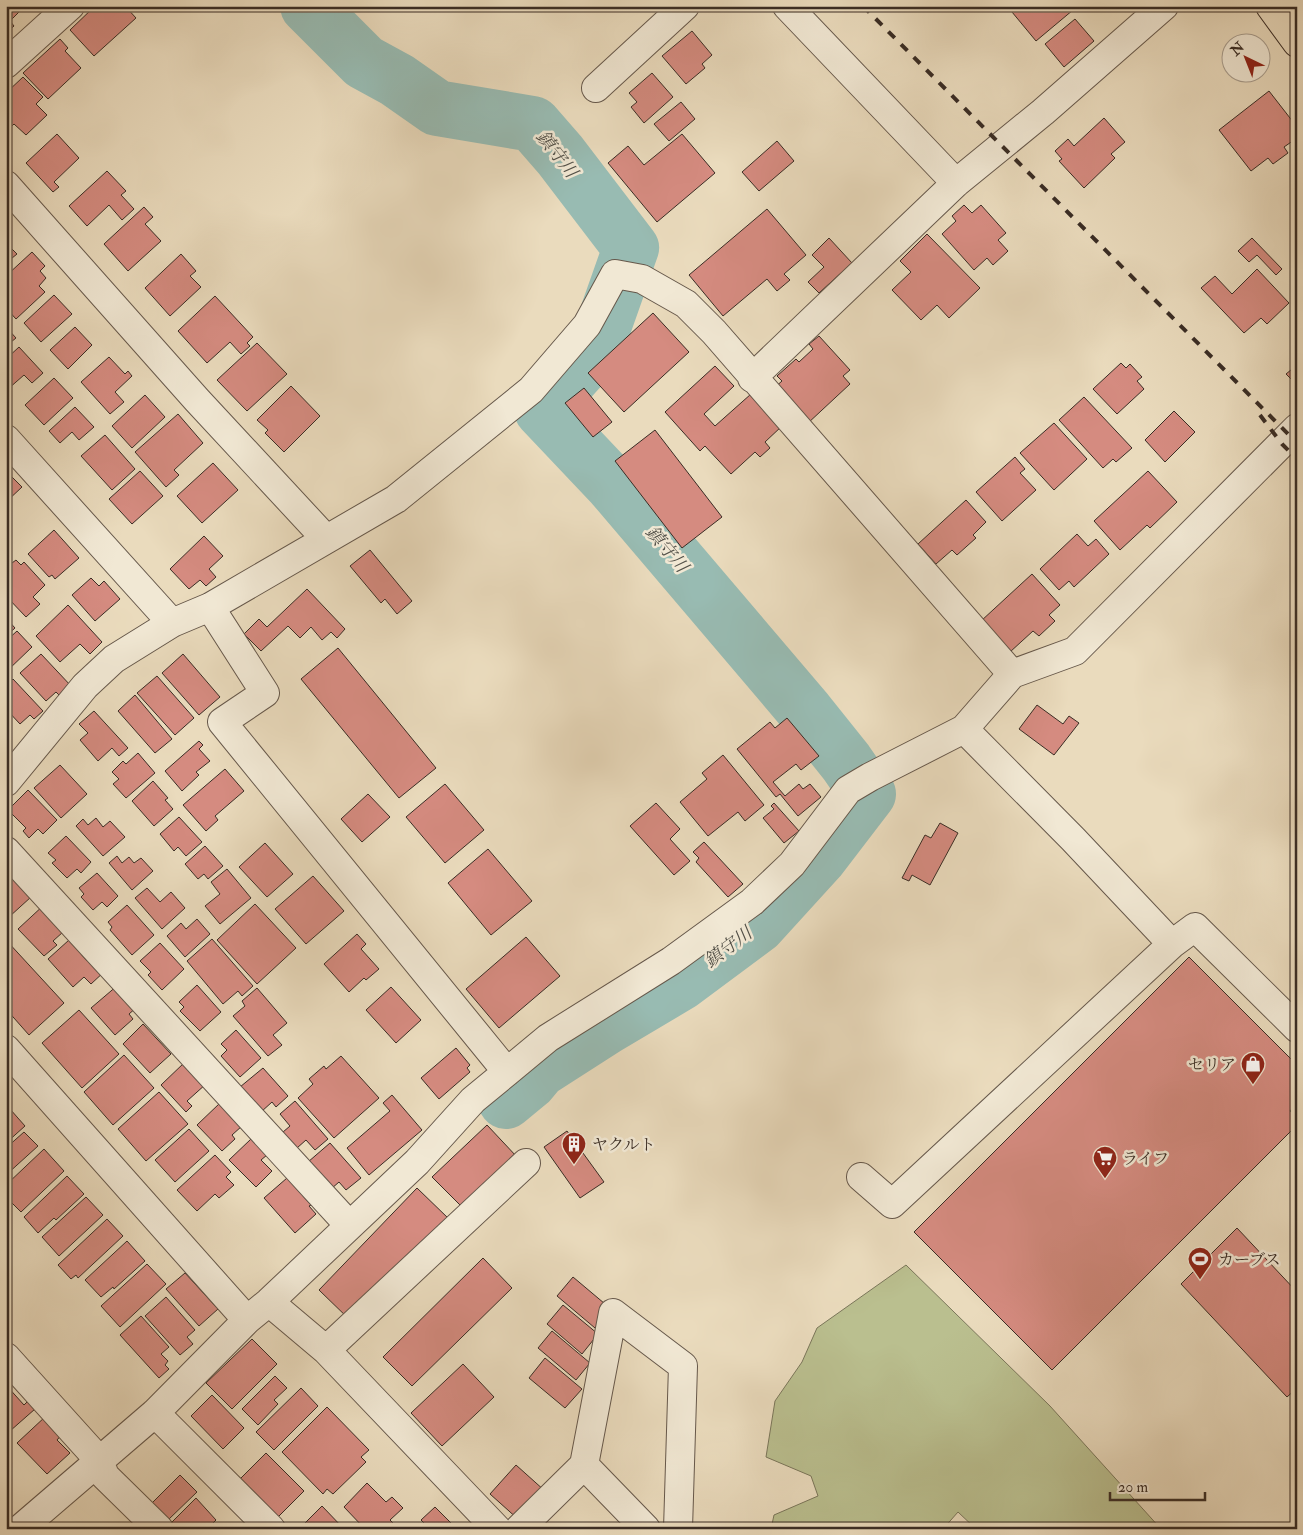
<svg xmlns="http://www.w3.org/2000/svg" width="1303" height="1535" font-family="'IM FELL Double Pica','Noto Serif JP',serif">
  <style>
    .green { fill: #babf8f; stroke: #7a765a }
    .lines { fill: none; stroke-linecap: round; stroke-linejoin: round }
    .river { stroke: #98bbb2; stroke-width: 56 }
    .building { fill: #d58b80; stroke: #3a2d25 }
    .minor-casing { stroke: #66584b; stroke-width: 30 }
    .highway-casing { stroke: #3a2d25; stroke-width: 30 }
    .minor { stroke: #f1e8d4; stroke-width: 28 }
    .highway { stroke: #eadbbd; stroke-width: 28 }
    .rail { stroke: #3a2d25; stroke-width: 4; stroke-dasharray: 9 9; stroke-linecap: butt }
    .labels { text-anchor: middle; stroke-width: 5; stroke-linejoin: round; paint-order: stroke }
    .poi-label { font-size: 16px; fill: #3a2d25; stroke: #f1e8d4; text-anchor: start }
    .water-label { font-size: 18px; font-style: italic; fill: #525048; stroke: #f1e8d4 }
  </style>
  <rect width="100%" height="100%" fill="#eadbbd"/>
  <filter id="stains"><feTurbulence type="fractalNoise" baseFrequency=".004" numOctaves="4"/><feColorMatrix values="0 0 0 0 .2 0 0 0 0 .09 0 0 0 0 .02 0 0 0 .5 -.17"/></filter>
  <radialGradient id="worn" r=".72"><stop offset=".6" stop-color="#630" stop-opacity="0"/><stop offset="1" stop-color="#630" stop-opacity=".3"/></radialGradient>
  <path class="green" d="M906,1265L1050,1406L1161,1529H976L958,1512L943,1529H771L774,1515L818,1496L811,1476L766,1457L775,1401L802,1362L817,1328Z"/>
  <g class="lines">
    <path class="river" d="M308,6L364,62L397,80L437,108L533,124L560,155L631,248L601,333L588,359L542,410L613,485L806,712L846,762L868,794L819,858L758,925L680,983L606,1027L539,1070L529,1082L506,1101"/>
  </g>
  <path class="building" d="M6,6L24,7L10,21L14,26L6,33Z
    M95,6H125L136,18L94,56L70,30Z
    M1007,6H1070L1073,10L1036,41Z
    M1075,19L1094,41L1064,67L1045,44Z
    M692,31L712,55L702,64L705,68L686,84L662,56Z
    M60,39L68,48L65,51L81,68L48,99L23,73Z
    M652,73L673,97L644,123L631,107L637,102L629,93Z
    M23,77L43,97L36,104L47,115L26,135L14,124L6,132V93Z
    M1269,91L1297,127V138L1284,147L1288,153L1273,164L1268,158L1251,171L1219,130Z
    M681,102L695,119L669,141L654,124Z
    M1104,118L1125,142L1111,154L1115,158L1084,188L1059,161L1062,159L1055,151L1068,139L1074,146Z
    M57,134L79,158L54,182L59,187L53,192L26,163Z
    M682,134L715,173L657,222L608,163L628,146L644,165Z
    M777,141L794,161L759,191L742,172Z
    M107,171L126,191L121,195L134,209L122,220L109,205L87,226L69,206Z
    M964,205L972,213L981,205L1006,233L998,240L1008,251L993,265L987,258L974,270L942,234L956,221L952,216Z
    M144,207L153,217L145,224L161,241L128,271L104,244Z
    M767,209L806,255L784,274L790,280L777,291L767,279L723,316L689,275Z
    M927,234L980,288L949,318L937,305L921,320L892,290L911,272L900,261Z
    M829,238L852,263L819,293L808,282L824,267L812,255Z
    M1252,238L1282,269L1276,275L1257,255L1249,262L1238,251Z
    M6,243L17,254L6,263Z
    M32,252L45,266L40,271L46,278L39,286L45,292L16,319L6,308V276Z
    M181,254L196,271L190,276L201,287L170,316L145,288Z
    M1257,269L1289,303L1267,324L1261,318L1244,333L1201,288L1215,276L1232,294Z
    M54,295L72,314L41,342L24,323Z
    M215,296L253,337L247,343L250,346L241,354L230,342L207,363L178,331Z
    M653,313L689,352L624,412L588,373Z
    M6,327L16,338L6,346Z
    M75,327L92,345L68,369L50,350Z
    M819,336L850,370L843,376L850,384L807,424L774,388L782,381L777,376L796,359L799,362L813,349L809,344Z
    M257,343L287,374L247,411L217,380Z
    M19,347L43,373L32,383L24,375L8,389L6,387V359Z
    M109,357L125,374L128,371L132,376L115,392L124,402L110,414L81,382Z
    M1121,363L1126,368L1130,364L1142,377L1137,381L1144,389L1117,414L1093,389Z
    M1297,365V385L1286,374Z
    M715,366L734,386L704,414L715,426L751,394L782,426L765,442L770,448L760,457L755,452L731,474L705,446L700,451L665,412Z
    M54,378L73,398L44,425L25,405Z
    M291,386L320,416L284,452L265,433L268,430L257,420Z
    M584,388L612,422L593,437L565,403Z
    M145,395L165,417L132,448L112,426Z
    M1084,397L1132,448L1116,462L1113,459L1103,468L1059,420Z
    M75,407L94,427L79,440L72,432L60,443L49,431Z
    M1174,411L1195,432L1165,462L1145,440Z
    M178,414L203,443L174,470L179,475L166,487L135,452Z
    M1054,423L1087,459L1054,490L1020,453Z
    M655,430L722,517L682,548L615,461Z
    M105,435L135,469L112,490L81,456Z
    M1015,457L1025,469L1020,473L1036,490L1002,521L976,492Z
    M213,463L238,490L202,523L177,496Z
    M6,471L22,487L6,502Z
    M140,471L163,496L132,524L109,499Z
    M1148,471L1177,502L1150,528L1147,525L1120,550L1094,521Z
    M966,500L986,522L973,535L976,538L957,555L952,550L936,564L918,544Z
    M54,530L79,558L55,579L52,575L49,577L28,554Z
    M1077,534L1088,546L1096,539L1109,554L1074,587L1069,581L1059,590L1040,569Z
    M204,536L223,556L209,569L216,577L206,586L200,580L189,589L170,569Z
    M370,550L412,601L397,614L385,599L381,603L350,566Z
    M6,557L12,563L16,560L21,565L24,562L45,585L33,597L40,604L26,617L6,596Z
    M1032,574L1060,605L1049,615L1055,621L1039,636L1033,631L1010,652L981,621Z
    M91,578L99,586L104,581L120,599L95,621L72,595Z
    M307,589L345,629L337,638L331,632L322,640L311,627L300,638L288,626L261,651L244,634L259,619L267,627Z
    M68,605L102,642L90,654L80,644L60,662L36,636Z
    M6,618L15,628L6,636Z
    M17,631L32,647L6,672V641Z
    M338,648L436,768L399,798L301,679Z
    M41,654L72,687L61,697L56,692L46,701L20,673Z
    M183,654L220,697L199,715L162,673Z
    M157,676L194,718L175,735L137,693Z
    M13,679L43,711L34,719L30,715L20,724L6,709V682L8,684Z
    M135,695L172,739L155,753L118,711Z
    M1037,705L1063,724L1069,716L1079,723L1054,755L1019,729Z
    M94,711L128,748L119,756L112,748L98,761L80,740L88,733L79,724Z
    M787,718L819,756L801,770L796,764L773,782L785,796L799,784L803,789L810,784L821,797L798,816L780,794L776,797L737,749L770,722L775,728Z
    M199,741L203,745L199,749L210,761L196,772L199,775L182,791L165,771Z
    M138,753L155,773L126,798L113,784L119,779L112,772L123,761L126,764Z
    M723,755L764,805L745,821L738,812L708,836L680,802L707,779L702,773Z
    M60,765L87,794L61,818L34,788Z
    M225,769L244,791L215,816L218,820L206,831L183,805Z
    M153,781L168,798L165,800L173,809L154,826L132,801Z
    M445,784L484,830L445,863L406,817Z
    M28,790L57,820L43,834L38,829L29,838L23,831L26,828L8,810Z
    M368,794L390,817L362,842L341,819Z
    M656,803L680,829L670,839L690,861L674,875L630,826Z
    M774,803L799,831L784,843L763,818L774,809L771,806Z
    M179,817L202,842L186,856L178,847L174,851L160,834Z
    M96,818L103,827L110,821L125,837L103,856L76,826L83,819L88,825Z
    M940,823L958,833L930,885L912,875L909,881L902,878L925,835L931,838Z
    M66,836L91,862L81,873L77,869L67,878L52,863L56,860L48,853Z
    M704,842L743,884L728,897L696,862L699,858L693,852Z
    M265,843L293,874L267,897L239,867Z
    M205,846L223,866L208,879L204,874L198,879L185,864Z
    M488,849L532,901L491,935L448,883Z
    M117,856L122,863L129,857L134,863L141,858L153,871L132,890L109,863Z
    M227,869L251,898L220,924L205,906L220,894L211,882Z
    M97,873L118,896L107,907L102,902L93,910L81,897L84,894L79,888Z
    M12,876L31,897L9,917L6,914V882Z
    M313,876L344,911L306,944L275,909Z
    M147,888L160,902L171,892L185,908L162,929L135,898Z
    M45,904L63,932L53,941L57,945L44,956L18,929Z
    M255,904L296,948L257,984L217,940Z
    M127,905L154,935L132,955L110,930L112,927L108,922Z
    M197,919L210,934L185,957L167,936L181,923L186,929Z
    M357,934L366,944L361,949L379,969L366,980L364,978L349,992L324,964Z
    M526,937L560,976L499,1028L466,989Z
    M212,939L253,986L242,996L238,991L223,1004L187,961Z
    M6,940L64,1003L29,1035L6,1009Z
    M69,940L87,961L91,957L105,971L91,984L84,977L73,987L48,959Z
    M160,943L184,969L162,990L148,975L151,972L140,961Z
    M1189,957L1297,1065V1103L1290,1111L1297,1118V1125L1052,1370L914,1232Z
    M118,985L137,1007L129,1014L133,1019L115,1035L91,1008Z
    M197,985L221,1012L200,1031L180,1011L184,1007L179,1002Z
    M391,987L421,1020L396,1043L366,1010Z
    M257,988L287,1023L273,1035L282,1045L268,1056L233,1016L245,1006L242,1001Z
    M79,1010L119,1054L82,1088L42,1043Z
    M143,1024L171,1054L150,1073L123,1044Z
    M236,1030L261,1058L240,1077L221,1056L227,1050L221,1044Z
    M456,1048L470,1065L467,1068L470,1072L439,1099L421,1078Z
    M124,1055L154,1088L113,1125L84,1092Z
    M341,1056L379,1098L334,1138L298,1098L313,1084L309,1079L324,1066L326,1069Z
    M185,1062L206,1084L187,1101L192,1106L186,1112L161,1085Z
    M263,1068L288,1096L276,1107L272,1102L261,1112L240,1087Z
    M159,1092L188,1124L146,1161L118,1129Z
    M392,1095L422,1130L369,1175L347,1148L390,1111L383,1103Z
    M295,1101L328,1139L315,1150L306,1140L297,1148L283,1132L290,1126L280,1114Z
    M220,1103L242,1126L232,1135L235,1139L222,1151L197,1125Z
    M10,1109L25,1126L6,1143V1112Z
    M487,1125L517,1157L463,1208L432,1177Z
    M189,1129L209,1151L175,1182L155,1160Z
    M567,1131L604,1182L580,1198L544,1147Z
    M24,1132L38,1146L6,1175V1148Z
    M251,1139L267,1155L261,1160L272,1171L256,1187L229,1160Z
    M330,1143L361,1178L346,1190L339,1182L331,1189L308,1162Z
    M44,1149L64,1171L21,1212L6,1197V1185Z
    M215,1155L231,1172L226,1177L234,1185L219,1198L215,1194L197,1211L177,1190Z
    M67,1176L84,1194L56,1220L54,1218L38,1233L24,1217Z
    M287,1178L311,1205L309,1206L316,1214L295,1233L264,1198Z
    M417,1188L449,1219L351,1321L319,1290Z
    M86,1197L103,1215L59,1256L42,1237Z
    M107,1219L123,1236L78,1278L76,1275L71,1279L58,1265Z
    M1237,1228L1297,1292V1388L1287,1397L1181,1284Z
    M127,1241L145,1261L114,1289L113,1287L101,1297L85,1280Z
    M483,1258L512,1288L412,1386L383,1357Z
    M147,1264L166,1284L120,1327L101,1306Z
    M185,1273L218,1309L199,1326L166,1289Z
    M573,1277L611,1309L595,1328L557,1296Z
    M166,1297L195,1330L187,1337L193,1344L180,1355L145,1316Z
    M563,1305L598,1334L582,1354L547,1324Z
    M141,1316L169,1347L161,1354L168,1361L165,1365L169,1369L159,1378L120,1335Z
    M552,1331L590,1363L576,1380L538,1348Z
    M252,1339L277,1364L232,1409L206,1383Z
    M545,1358L582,1389L565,1408L529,1378Z
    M463,1364L494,1397L442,1446L411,1413Z
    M275,1376L287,1388L274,1400L278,1404L258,1425L242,1409Z
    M6,1385L24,1405L28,1401L35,1409L10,1431L6,1427Z
    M301,1388L318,1406L274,1450L256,1432Z
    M212,1395L244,1428L223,1449L191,1416Z
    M327,1407L369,1450L361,1457L366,1462L333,1494L327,1489L323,1494L282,1452Z
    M46,1416L63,1433L57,1440L70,1453L47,1474L17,1443Z
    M266,1453L304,1491L277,1518L239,1480Z
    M516,1465L545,1491L519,1520L490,1494Z
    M180,1475L197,1492L168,1520L152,1503Z
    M367,1483L386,1502L392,1497L403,1508L390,1520L399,1529H365L344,1507Z
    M196,1498L216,1520L207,1529H175L170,1524Z
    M322,1506L344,1529H299Z
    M435,1507L453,1525L449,1529H430L421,1520Z"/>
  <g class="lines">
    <defs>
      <path id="minor" d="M787,6L956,183
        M6,64L70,6
        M596,88L685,6
        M6,185L197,400L326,539
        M752,378L956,183L1043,112L1164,6
        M6,439L172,623
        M210,607L265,693L222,722L507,1072
        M1012,674L1075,651L1297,428
        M964,729L1073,839L1172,944L1195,927L1297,1028
        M6,782L85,686L114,659L172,623L210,607L396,499L531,390L587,325L615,274L642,279L686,304L714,332L1012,674L964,729L870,777L848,790L792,864L752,902L671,961L548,1038L507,1072L473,1100L417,1162L269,1302L247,1320L155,1413L20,1529
        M6,851L349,1225
        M6,1049L247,1320
        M861,1177L892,1204L1172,944
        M269,1302L326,1350L497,1529
        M326,1350L526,1163
        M6,1357L99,1460L105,1476L159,1529
        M155,1413L271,1529
        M584,1465L613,1313L683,1366L678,1529
        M519,1529L584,1465L646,1529"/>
      <path id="highway" d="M1270,6L1297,43"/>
    </defs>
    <use href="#minor" class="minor-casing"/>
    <use href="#highway" class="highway-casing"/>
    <use href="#minor" class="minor"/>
    <use href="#highway" class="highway"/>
    <path class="rail" d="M863,6L1297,443
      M1260,415L1282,444L1297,459"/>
  </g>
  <defs>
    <symbol id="shop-pin" viewBox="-11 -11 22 30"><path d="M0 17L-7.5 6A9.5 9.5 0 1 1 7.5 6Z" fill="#8f2418" stroke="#f1e8d4"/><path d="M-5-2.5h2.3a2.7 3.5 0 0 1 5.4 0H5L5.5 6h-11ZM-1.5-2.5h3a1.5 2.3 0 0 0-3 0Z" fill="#fff"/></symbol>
    <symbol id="building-pin" viewBox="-11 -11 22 30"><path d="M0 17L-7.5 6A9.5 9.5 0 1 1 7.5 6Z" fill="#8f2418" stroke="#f1e8d4"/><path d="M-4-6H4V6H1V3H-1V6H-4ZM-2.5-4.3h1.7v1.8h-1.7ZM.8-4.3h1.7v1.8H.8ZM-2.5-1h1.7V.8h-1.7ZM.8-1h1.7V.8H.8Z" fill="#fff"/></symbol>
    <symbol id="supermarket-pin" viewBox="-11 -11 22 30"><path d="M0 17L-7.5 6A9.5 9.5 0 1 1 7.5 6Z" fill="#8f2418" stroke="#f1e8d4"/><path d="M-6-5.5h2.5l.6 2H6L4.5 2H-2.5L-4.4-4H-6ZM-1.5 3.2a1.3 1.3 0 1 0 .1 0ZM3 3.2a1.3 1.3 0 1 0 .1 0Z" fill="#fff"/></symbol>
    <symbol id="stadium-pin" viewBox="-11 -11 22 30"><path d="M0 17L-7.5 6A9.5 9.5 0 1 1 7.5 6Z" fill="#8f2418" stroke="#f1e8d4"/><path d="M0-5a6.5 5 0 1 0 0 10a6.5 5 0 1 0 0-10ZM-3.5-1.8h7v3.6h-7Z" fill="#fff"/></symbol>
  </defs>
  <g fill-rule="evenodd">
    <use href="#shop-pin" x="1239" y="1050" width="28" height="38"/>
    <use href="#building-pin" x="560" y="1130" width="28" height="38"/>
    <use href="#supermarket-pin" x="1091" y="1144" width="28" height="38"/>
    <use href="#stadium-pin" x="1186" y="1245" width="28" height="38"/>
  </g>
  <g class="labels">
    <g class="poi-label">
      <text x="1236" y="1070" text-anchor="end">セリア</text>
      <text x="592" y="1150">ヤクルト</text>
      <text x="1122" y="1164">ライフ</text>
      <text x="1218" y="1265">カーブス</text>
    </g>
    <g class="water-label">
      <text transform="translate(557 154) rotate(52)" y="6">鎮守川</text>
      <text transform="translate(667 549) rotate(50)" y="6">鎮守川</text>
      <text transform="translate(728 947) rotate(-37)" y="6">鎮守川</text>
    </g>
  </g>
  <rect width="1303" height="1535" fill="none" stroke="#eadbbd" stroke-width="25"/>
  <rect x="8" y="8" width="1288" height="1520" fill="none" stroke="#3a2d25" stroke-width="2.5"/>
  <rect x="12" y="12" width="1278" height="1510" fill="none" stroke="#3a2d25"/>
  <g transform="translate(1246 58) rotate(317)"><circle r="24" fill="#f1e8d4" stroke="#a89d8e"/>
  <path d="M0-4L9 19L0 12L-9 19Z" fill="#8f2418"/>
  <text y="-8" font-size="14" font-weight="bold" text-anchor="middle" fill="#3a2d25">N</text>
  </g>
  <path d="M1110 1492v8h95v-8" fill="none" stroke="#3a2d25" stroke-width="2.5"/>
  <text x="1118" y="1492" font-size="15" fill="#3a2d25" stroke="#f1e8d4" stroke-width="4" paint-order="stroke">20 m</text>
  <rect width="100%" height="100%" filter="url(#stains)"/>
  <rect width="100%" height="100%" fill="url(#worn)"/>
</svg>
